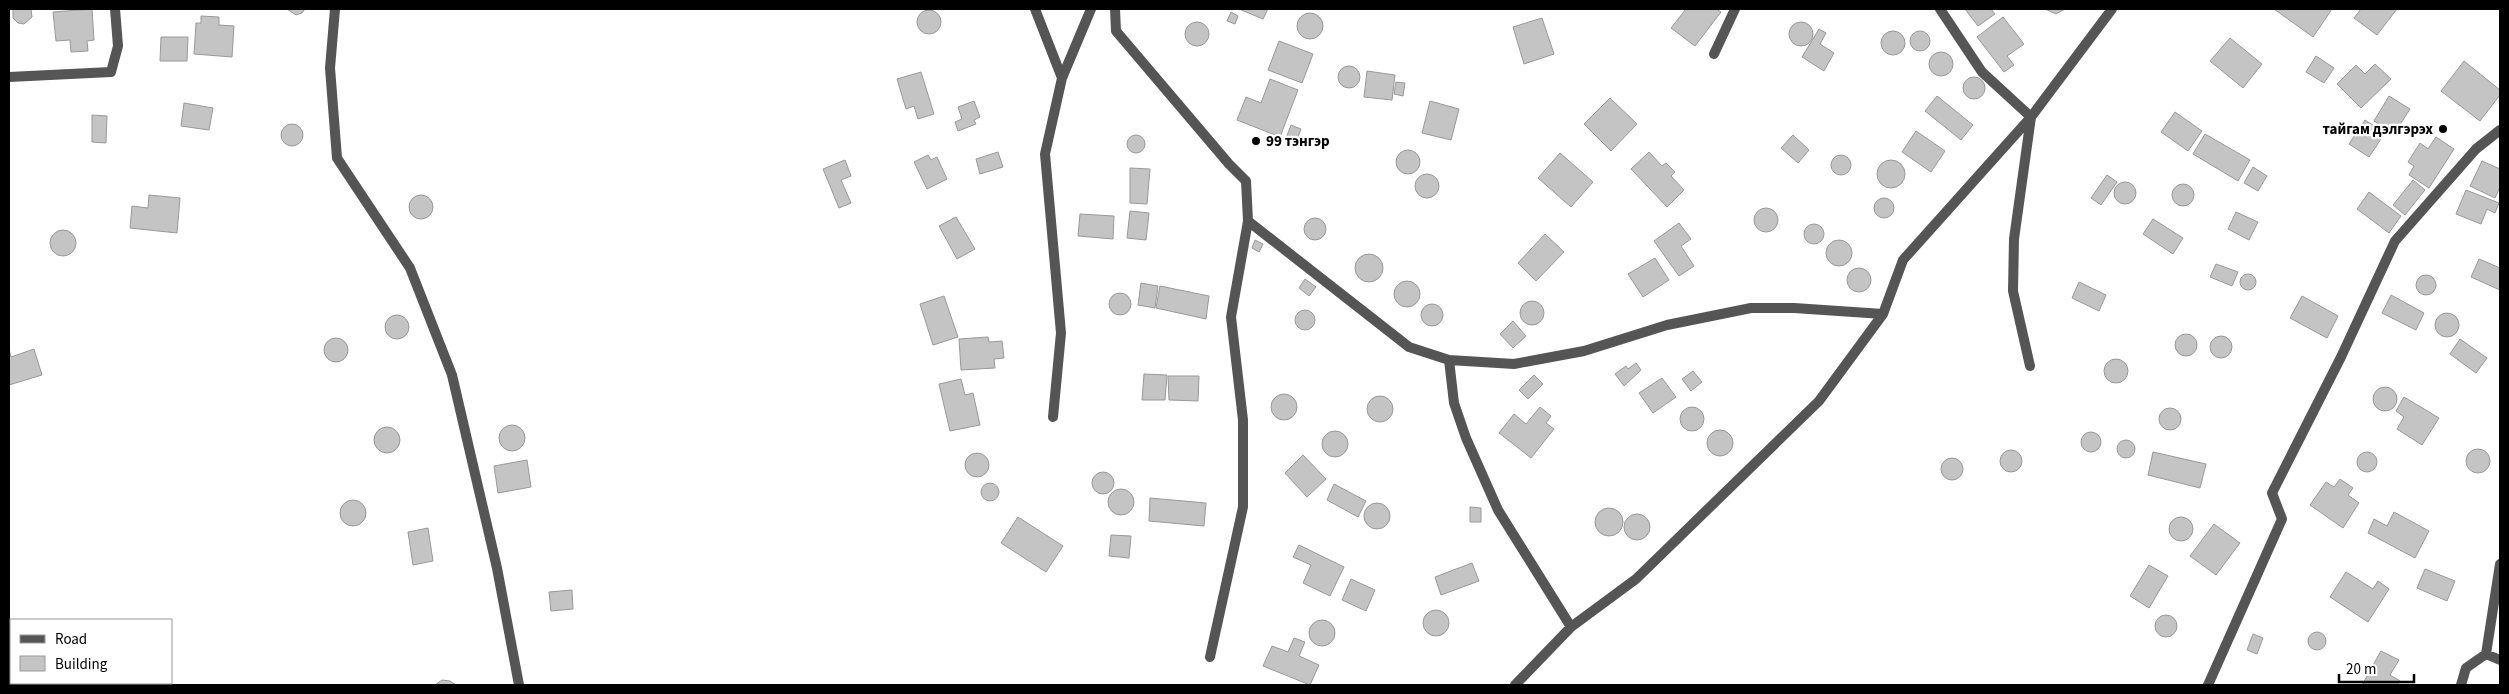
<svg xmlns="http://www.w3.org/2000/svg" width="2509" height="694" font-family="'Source Sans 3',sans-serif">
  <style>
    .building { fill: #c4c4c4; stroke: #999 }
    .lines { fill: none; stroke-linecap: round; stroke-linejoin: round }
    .minor { stroke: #555; stroke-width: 10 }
    .poi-dot { fill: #000; stroke: #fff; stroke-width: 2 }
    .labels { text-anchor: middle; stroke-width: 4.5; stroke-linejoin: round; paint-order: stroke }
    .poi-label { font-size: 15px; font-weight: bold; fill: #000; stroke: #fff; text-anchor: end }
  </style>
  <rect width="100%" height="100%" fill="#fff"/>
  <path class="building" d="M13,9H31L32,17L24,24L18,23L13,18Z
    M92,9L94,40L87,41L88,51L71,52L70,40L56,41L53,12Z
    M287,9H305L302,13L296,15Z
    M1239,9H1268L1263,19Z
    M1686,9H1716L1721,12L1695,46L1671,28Z
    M1965,9H1991L1995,14L1978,26Z
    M2045,9H2065L2056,14Z
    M2274,9H2332L2313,37Z
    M2361,9H2397L2377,35L2354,18Z
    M917 22a12 12 0 1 1 24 0a12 12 0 1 1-24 0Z
    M1231,12L1238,16L1235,24L1227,21Z
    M1297 26a13 13 0 1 1 26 0a13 13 0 1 1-26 0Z
    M201,16L219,17V25L234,26L232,57L194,54L196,23H201Z
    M2003,17L2024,44L2007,56L2014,65L2004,72L1977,37Z
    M1542,18L1554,54L1524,64L1513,27Z
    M1185 34a12 12 0 1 1 24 0a12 12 0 1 1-24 0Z
    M1789 34a12 12 0 1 1 24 0a12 12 0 1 1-24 0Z
    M1819,29L1826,33L1820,44L1834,53L1824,71L1802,57Z
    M1910 41a10 10 0 1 1 20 0a10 10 0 1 1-20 0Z
    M1881 43a12 12 0 1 1 24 0a12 12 0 1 1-24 0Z
    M161,37H188L187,61H160Z
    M2230,38L2262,64L2243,88L2210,61Z
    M1279,41L1313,54L1302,83L1268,70Z
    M1929 64a12 12 0 1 1 24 0a12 12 0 1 1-24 0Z
    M2316,56L2334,68L2324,83L2306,72Z
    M2464,61L2500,90V95L2480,121L2441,91Z
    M2375,64L2391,79L2361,108L2337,84L2356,65L2365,74Z
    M1338 77a11 11 0 1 1 22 0a11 11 0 1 1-22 0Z
    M1367,71L1395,75L1392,100L1364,97Z
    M921,72L934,114L918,119L914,106L906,109L897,79Z
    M1963 88a11 11 0 1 1 22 0a11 11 0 1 1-22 0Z
    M1270,79L1298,90L1280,137L1237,120L1246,97L1261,103Z
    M1396,82L1405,83L1403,96L1394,94Z
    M1937,96L1973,125L1961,140L1925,111Z
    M2389,96L2410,109L2394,134L2374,121Z
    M1610,98L1637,124L1611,151L1584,124Z
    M974,101L980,117L974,120L976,124L958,131L955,122L962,119L958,107Z
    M1430,101L1459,109L1451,140L1422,133Z
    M184,103L213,108L209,130L181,126Z
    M2175,112L2202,131L2188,151L2161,132Z
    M92,115L107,116L106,143L92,142Z
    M2365,120L2385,133L2369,157L2349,144Z
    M281 135a11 11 0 1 1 22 0a11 11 0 1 1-22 0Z
    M1291,125L1301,129L1295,145L1285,141Z
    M1916,131L1945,151L1931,172L1902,152Z
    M2205,134L2250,160L2238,181L2193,154Z
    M1793,135L1809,150L1798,163L1781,148Z
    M1127 144a9 9 0 1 1 18 0a9 9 0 1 1-18 0Z
    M2436,137L2454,149L2429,188L2409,175L2414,166L2408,162L2420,143L2428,149Z
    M1396 162a12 12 0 1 1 24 0a12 12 0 1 1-24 0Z
    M998,152L1003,167L980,174L976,159Z
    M1649,152L1662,166L1666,163L1675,172L1671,176L1684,190L1667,207L1631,169Z
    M1560,153L1593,182L1571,207L1538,178Z
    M928,155L931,160L937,157L947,179L927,189L914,162Z
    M1831 165a10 10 0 1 1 20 0a10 10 0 1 1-20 0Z
    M845,160L851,176L841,180L851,203L839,208L823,169Z
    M1877 174a14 14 0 1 1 28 0a14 14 0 1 1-28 0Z
    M2482,161L2500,169V187L2495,198L2470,186Z
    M2253,167L2267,176L2258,191L2244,183Z
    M1130,168L1150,169L1147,204L1130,203Z
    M1415 186a12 12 0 1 1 24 0a12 12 0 1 1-24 0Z
    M2107,175L2117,182L2101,205L2091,198Z
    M2413,180L2425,190L2405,215L2393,205Z
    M2114 193a11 11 0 1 1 22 0a11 11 0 1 1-22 0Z
    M2172 195a11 11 0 1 1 22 0a11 11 0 1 1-22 0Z
    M2466,190L2499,203L2495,213L2487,209L2481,224L2456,214Z
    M2369,192L2401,216L2389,233L2357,209Z
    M409 207a12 12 0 1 1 24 0a12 12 0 1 1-24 0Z
    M149,195L180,198L177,233L130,228L132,206L148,208Z
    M1874 208a10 10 0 1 1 20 0a10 10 0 1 1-20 0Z
    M1754 220a12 12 0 1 1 24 0a12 12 0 1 1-24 0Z
    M1130,211L1149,213L1146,240L1127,238Z
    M2236,212L2258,222L2249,240L2228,229Z
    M1080,214L1114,216L1113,239L1078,236Z
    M956,217L975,249L957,259L939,226Z
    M1304 229a11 11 0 1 1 22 0a11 11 0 1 1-22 0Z
    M2153,219L2183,238L2173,254L2143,234Z
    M1679,223L1691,239L1681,246L1694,266L1679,276L1654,241Z
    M1804 234a10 10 0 1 1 20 0a10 10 0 1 1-20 0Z
    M50 243a13 13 0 1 1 26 0a13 13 0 1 1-26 0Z
    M1545,234L1564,252L1536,281L1518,263Z
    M1255,240L1263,244L1259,252L1252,248Z
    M1826 253a13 13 0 1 1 26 0a13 13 0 1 1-26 0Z
    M1355 268a14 14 0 1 1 28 0a14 14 0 1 1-28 0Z
    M1655,258L1669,280L1643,297L1628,274Z
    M2479,259L2500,268V290L2471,277Z
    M2216,264L2238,272L2232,286L2210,277Z
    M1847 280a12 12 0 1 1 24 0a12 12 0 1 1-24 0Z
    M2240 282a8 8 0 1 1 16 0a8 8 0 1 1-16 0Z
    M2416 285a10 10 0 1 1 20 0a10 10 0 1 1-20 0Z
    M1305,279L1316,287L1309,296L1299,288Z
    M1394 294a13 13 0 1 1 26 0a13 13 0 1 1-26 0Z
    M2079,282L2106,295L2099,311L2072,298Z
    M1141,283L1158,286L1155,308L1138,305Z
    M1160,286L1209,296L1206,319L1156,308Z
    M1109 304a11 11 0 1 1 22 0a11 11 0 1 1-22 0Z
    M2391,295L2424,313L2416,330L2382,313Z
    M944,296L958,337L933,345L920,304Z
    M2302,296L2338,316L2327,338L2290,318Z
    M1520 313a12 12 0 1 1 24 0a12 12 0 1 1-24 0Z
    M1421 315a11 11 0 1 1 22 0a11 11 0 1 1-22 0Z
    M1295 320a10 10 0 1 1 20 0a10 10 0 1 1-20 0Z
    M2435 325a12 12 0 1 1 24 0a12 12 0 1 1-24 0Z
    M385 327a12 12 0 1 1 24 0a12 12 0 1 1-24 0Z
    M1513,321L1526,336L1513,348L1500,334Z
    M2175 345a11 11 0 1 1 22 0a11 11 0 1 1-22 0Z
    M2210 347a11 11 0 1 1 22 0a11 11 0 1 1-22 0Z
    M988,337L989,342L1002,341L1004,358L994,359L995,368L961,370L959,339Z
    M324 350a12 12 0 1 1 24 0a12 12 0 1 1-24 0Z
    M2460,339L2487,358L2476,373L2450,354Z
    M9,349L11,357L34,349L42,375L9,385Z
    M2104 371a12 12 0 1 1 24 0a12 12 0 1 1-24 0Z
    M1636,363L1641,370L1624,386L1615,374L1626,366L1628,369Z
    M1693,371L1702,382L1691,391L1682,379Z
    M1144,374L1167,375L1165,400H1142Z
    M1534,375L1543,384L1528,399L1519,390Z
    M1168,376H1199L1198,401L1169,400Z
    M1662,378L1676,397L1653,413L1639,393Z
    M961,379L965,395L973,393L980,425L950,431L939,384Z
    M2373 399a12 12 0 1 1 24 0a12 12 0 1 1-24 0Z
    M1271 407a13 13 0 1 1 26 0a13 13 0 1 1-26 0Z
    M1367 409a13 13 0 1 1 26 0a13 13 0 1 1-26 0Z
    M2404,397L2439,418L2422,445L2397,429L2404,417L2396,411Z
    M1540,407L1551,416L1546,423L1554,429L1531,458L1499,433L1514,414L1526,424Z
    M1680 419a12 12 0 1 1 24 0a12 12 0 1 1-24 0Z
    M2159 419a11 11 0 1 1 22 0a11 11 0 1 1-22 0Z
    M499 438a13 13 0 1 1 26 0a13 13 0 1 1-26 0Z
    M374 440a13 13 0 1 1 26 0a13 13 0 1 1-26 0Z
    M1707 443a13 13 0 1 1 26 0a13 13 0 1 1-26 0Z
    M1322 444a13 13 0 1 1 26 0a13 13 0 1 1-26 0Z
    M2081 442a10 10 0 1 1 20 0a10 10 0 1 1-20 0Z
    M2117 449a9 9 0 1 1 18 0a9 9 0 1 1-18 0Z
    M2466 461a12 12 0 1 1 24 0a12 12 0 1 1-24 0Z
    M2000 461a11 11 0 1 1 22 0a11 11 0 1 1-22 0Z
    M2153,452L2206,464L2200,488L2148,475Z
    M2357 462a10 10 0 1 1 20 0a10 10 0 1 1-20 0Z
    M965 465a12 12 0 1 1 24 0a12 12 0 1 1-24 0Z
    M1303,455L1326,479L1307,497L1285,473Z
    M1941 469a11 11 0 1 1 22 0a11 11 0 1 1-22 0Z
    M527,460L531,487L498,493L494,466Z
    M1092 483a11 11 0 1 1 22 0a11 11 0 1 1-22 0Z
    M2340,479L2353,488L2348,495L2359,503L2343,528L2310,505L2326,482L2334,487Z
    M981 492a9 9 0 1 1 18 0a9 9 0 1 1-18 0Z
    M1334,484L1366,501L1358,517L1327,500Z
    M1108 502a13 13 0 1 1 26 0a13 13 0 1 1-26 0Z
    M1150,498L1206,503L1204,526L1149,521Z
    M340 513a13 13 0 1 1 26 0a13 13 0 1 1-26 0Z
    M1364 516a13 13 0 1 1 26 0a13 13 0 1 1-26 0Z
    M1470,507L1481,508V522H1470Z
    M1595 522a14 14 0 1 1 28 0a14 14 0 1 1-28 0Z
    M2394,512L2429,531L2415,558L2368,533L2374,519L2387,526Z
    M1624 527a13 13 0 1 1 26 0a13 13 0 1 1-26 0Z
    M2169 529a12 12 0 1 1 24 0a12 12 0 1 1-24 0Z
    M1018,517L1063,546L1046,572L1001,543Z
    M2214,524L2240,543L2216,575L2190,556Z
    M428,528L433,561L413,565L408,532Z
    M1111,535L1131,536L1129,558L1109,556Z
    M1299,545L1344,567L1330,596L1303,583L1311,565L1293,557Z
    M1472,563L1479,581L1441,595L1435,577Z
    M2149,565L2168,576L2149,608L2130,596Z
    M2425,569L2455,581L2447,601L2417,588Z
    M2346,572L2373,589L2378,581L2389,589L2368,622L2330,597Z
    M1351,579L1375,590L1366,611L1342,600Z
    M572,590L573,609L551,611L549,592Z
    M1423 623a13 13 0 1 1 26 0a13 13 0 1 1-26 0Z
    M2155 626a11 11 0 1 1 22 0a11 11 0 1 1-22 0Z
    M1309 633a13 13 0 1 1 26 0a13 13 0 1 1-26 0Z
    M2308 641a9 9 0 1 1 18 0a9 9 0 1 1-18 0Z
    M2253,634L2263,638L2257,654L2247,650Z
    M1294,638L1305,642L1299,656L1319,665L1310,685L1263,666L1272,646L1288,652Z
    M2381,651L2399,660L2390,675L2400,681L2397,685H2362Z
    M442,680L450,681L456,685H435Z"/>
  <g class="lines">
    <path class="minor" d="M335,9L330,68L337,158L410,268L452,375L497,568L519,685
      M1035,9L1062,78
      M1115,9L1116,31L1229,164L1246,181L1248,221L1231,317L1243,420V507L1210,657
      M1940,9L1982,72L2031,117L2014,239L2013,291L2030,366
      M1714,54L1735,9
      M9,77L111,72L118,46L115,9
      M1248,221L1409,347L1449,360L1454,403L1466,438L1498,510L1571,627
      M1449,360L1514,364L1584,351L1667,325L1751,308H1794L1883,314
      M1053,417L1061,333L1045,154L1062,78L1091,9
      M2486,654L2500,660
      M1515,685L1571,627L1636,579L1819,401L1883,314L1903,260L2031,117L2112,9
      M2208,685L2282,519L2272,493L2341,357L2395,241L2476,149L2500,130
      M2461,685L2466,668L2486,654L2500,564"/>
  </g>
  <g class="poi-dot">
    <circle cx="2443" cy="129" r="5"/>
    <circle cx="1256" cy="141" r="5"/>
  </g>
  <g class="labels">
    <g class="poi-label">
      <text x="2433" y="134">тайгам дэлгэрэх</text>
      <text x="1266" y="146" text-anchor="start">99 тэнгэр</text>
    </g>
  </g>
  <rect width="2509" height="694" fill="none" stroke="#000000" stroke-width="20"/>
  <rect x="10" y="619" width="162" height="65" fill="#ffffff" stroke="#999999"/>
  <rect x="20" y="635" width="25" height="8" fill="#555555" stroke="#999999"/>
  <text x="55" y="644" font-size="15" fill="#000000">Road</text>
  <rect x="20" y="656" width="25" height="15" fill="#c4c4c4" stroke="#999999"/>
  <text x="55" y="669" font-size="15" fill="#000000">Building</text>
  <path d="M2339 674v8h75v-8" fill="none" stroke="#000000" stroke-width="2.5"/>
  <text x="2346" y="674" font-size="15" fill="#000000" stroke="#ffffff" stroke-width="4" paint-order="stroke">20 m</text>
</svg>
